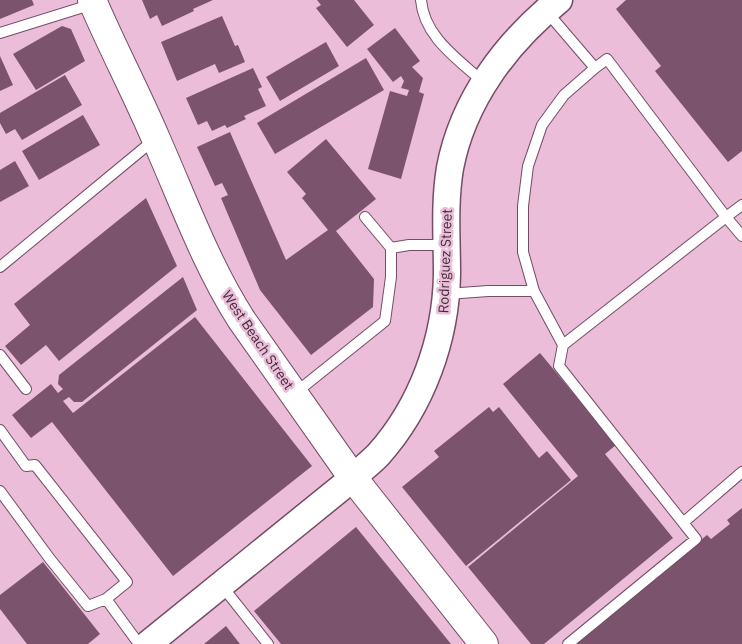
<svg xmlns="http://www.w3.org/2000/svg" width="742" height="644" font-family="'IBM Plex Sans',sans-serif">
  <style>
    .building { fill: #7b536c }
    .lines { fill: none; stroke-linecap: round; stroke-linejoin: round }
    .service-casing { stroke: #744d65; stroke-width: 12 }
    .tertiary-casing { stroke: #744d65; stroke-width: 29 }
    .secondary-casing { stroke: #744d65; stroke-width: 30 }
    .service { stroke: #fff; stroke-width: 10 }
    .tertiary { stroke: #fff; stroke-width: 26 }
    .secondary { stroke: #fff; stroke-width: 28 }
    .labels { text-anchor: middle; stroke-width: 5; stroke-linejoin: round; paint-order: stroke }
    .street-label { font-size: 14px; fill: #412f3a; stroke: #ebbdd8 }
  </style>
  <rect width="100%" height="100%" fill="#ebbdd8"/>
  <path class="building" d="M0,0H32L34,5L0,19Z
    M142,0H213L193,9L194,11L162,26L157,15L150,19Z
    M317,0H354L374,25L347,47L316,8L321,5Z
    M626,0H742V151L728,162L655,71L661,66L616,9Z
    M222,16L235,46L238,45L245,62L219,73L215,64L177,81L161,42Z
    M62,26L71,29L85,61L36,90L13,54Z
    M395,28L420,61L412,67L423,78L419,92L424,94L401,179L368,169L390,91L407,96L409,90L401,88L404,81L401,76L393,82L367,49Z
    M326,42L339,66L280,101L266,77Z
    M0,56L13,85L0,91Z
    M366,58L384,90L275,154L257,123Z
    M253,68L262,87L258,89L266,106L244,116L246,119L227,128L225,125L212,131L207,121L198,125L186,98Z
    M65,75L82,105L22,140L15,129L6,134L0,123V113Z
    M83,115L100,145L39,180L22,151Z
    M230,132L286,260L328,230L302,198L306,194L287,172L326,139L376,199L336,231L374,279L373,307L311,355L260,290L221,198L228,195L222,183L215,186L197,147Z
    M15,161L29,186L0,202V170Z
    M146,198L177,266L59,361L46,345L21,365L5,346L30,325L14,304Z
    M183,277L197,310L82,402H74L69,397L63,401L73,413L195,317L312,466L173,576L52,422L31,438L12,415L51,384L58,393L63,389L58,384L59,375Z
    M540,353L616,445L605,454L673,538L544,644H531L468,567L578,476L503,384Z
    M489,407L493,412L499,407L539,458L547,451L571,480L466,566L402,487L439,457L434,451Z
    M742,508V644H573L707,535L711,539L730,524L727,520Z
    M356,527L451,644H281L254,611Z
    M43,562L100,634L88,644H27L0,609V595Z
    M226,626L240,644H204Z"/>
  <g class="lines">
    <defs>
      <path id="service" d="M421,0C424,37 458,59 483,82
        M0,33L93,4
        M742,205L726,217L742,236
        M365,217L391,248L409,245H445
        M0,267L155,139
        M534,291L563,345L726,217L607,59L595,68
        M447,294L488,291H534L523,252V206L528,166L542,125L564,95L595,68L547,12
        M563,345L559,366L696,539L568,644
        M0,355L26,389
        M294,394L385,321L391,277V248
        M0,430L26,466L35,465L127,582L106,599L88,606L50,559L0,491
        M684,522L742,472
        M222,586L268,644
        M106,599L139,644"/>
      <path id="tertiary" d="M148,644L353,478C361,470 370,463 378,455C422,406 446,339 447,274C447,239 444,204 450,168C463,100 506,43 559,0"/>
      <path id="secondary" d="M92,0C112,47 136,92 156,139C183,200 205,262 241,319L353,478L484,644"/>
    </defs>
    <use href="#service" class="service-casing"/>
    <use href="#tertiary" class="tertiary-casing"/>
    <use href="#secondary" class="secondary-casing"/>
    <use href="#service" class="service"/>
    <use href="#tertiary" class="tertiary"/>
    <use href="#secondary" class="secondary"/>
  </g>
  <g class="labels">
    <g class="street-label">
      <text transform="translate(445 261) rotate(-88)" y="5">Rodriguez Street</text>
      <text transform="translate(258 340) rotate(56)" y="5">West Beach Street</text>
    </g>
  </g>
</svg>
